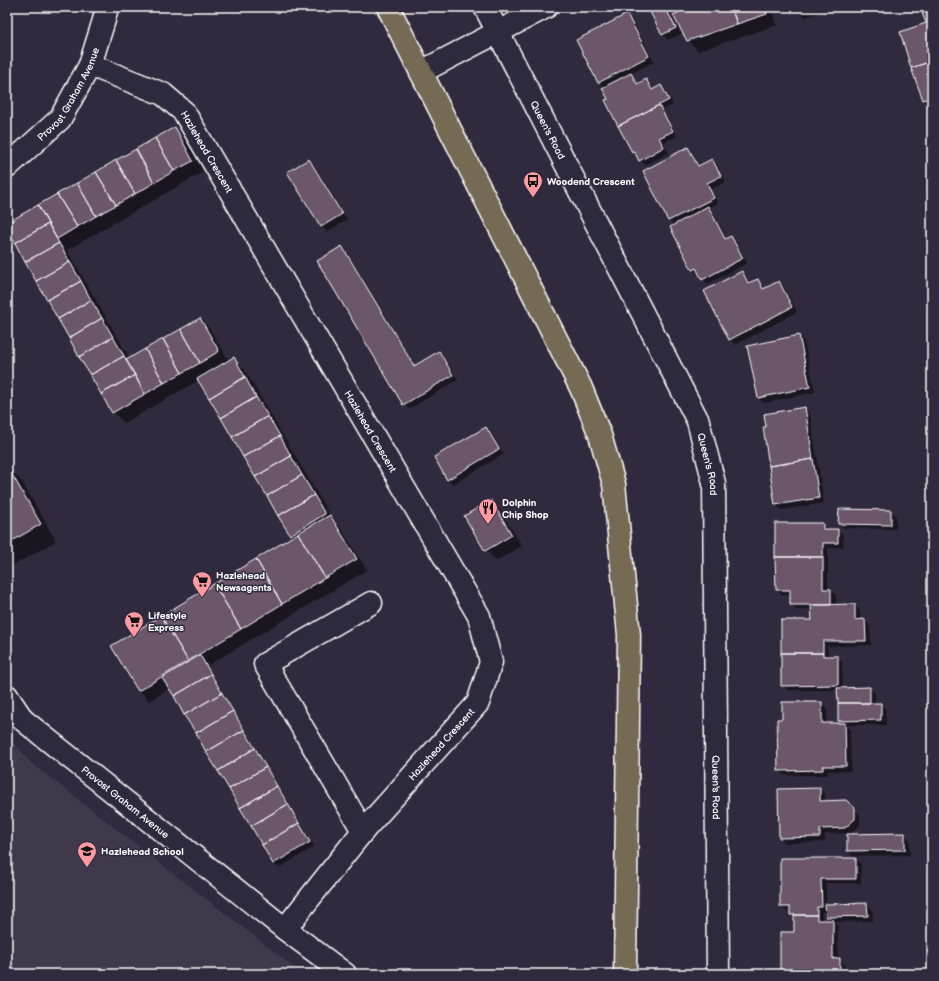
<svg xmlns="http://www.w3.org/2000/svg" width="939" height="981" font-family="'Balsamiq Sans',sans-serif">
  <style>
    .built { fill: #41374b }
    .shadow { fill: #0007; fill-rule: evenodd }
    .building { fill: #6c566b; stroke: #fff }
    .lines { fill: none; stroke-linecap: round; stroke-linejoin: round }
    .minor-casing { stroke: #fff; stroke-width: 25 }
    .primary-casing { stroke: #fff; stroke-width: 25 }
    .minor { stroke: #2f2a3d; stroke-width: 22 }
    .primary { stroke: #766a55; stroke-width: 22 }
    .labels { text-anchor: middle; stroke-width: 3; stroke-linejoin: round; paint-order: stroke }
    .street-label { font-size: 10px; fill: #fff; stroke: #2f2a3d }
    .poi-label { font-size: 10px; font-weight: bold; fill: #fff; stroke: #2f2a3d; text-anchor: start }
  </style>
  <rect width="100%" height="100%" fill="#2f2a3d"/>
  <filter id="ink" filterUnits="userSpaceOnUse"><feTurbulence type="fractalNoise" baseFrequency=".025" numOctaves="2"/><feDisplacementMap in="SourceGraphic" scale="8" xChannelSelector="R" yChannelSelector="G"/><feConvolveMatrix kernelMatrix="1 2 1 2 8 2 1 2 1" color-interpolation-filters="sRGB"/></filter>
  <g filter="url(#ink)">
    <path class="built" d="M7,735L29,761L303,974H7Z"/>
    <path class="shadow" d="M662,7H665L669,11L681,34L668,40L663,35L651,12Z
      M684,7H772L777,25L698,51L688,40Z
      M796,7H834L806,17Z
      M932,10V103L929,104L924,99L927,24Z
      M627,15L632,20L654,62L630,74L638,84L646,80L653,90L661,87L666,92L673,105L663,110L677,136L663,143L669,153L645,165L633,151L604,88L599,83L577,41Z
      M174,128L185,139L203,172L67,250L130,359L200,319L210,329L229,361L233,359L244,369L331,517L340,527L367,570L207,666L314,847L279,868L273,863L170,688L149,701L139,690L293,538L290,535L199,380L124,423L113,412L7,228V224Z
      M688,149L693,154L700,166L712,160L717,165L726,182L711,189L718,203L709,208L713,213L727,239L730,237L736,242L747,263L708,284L703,279L700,274L698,275L693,269L674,225L669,220Z
      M309,160L314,165L347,220L327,232L321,226Z
      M342,247L347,252L415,366L439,352L444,357L458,380L409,409L404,404Z
      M742,273L747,278L750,284L757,280L765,290L779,282L784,287L797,312L735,345L730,339Z
      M799,336L804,341L815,392L764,403L759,398Z
      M805,408L810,414L824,503L781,510L776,504Z
      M486,428L491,433L504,454L453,484L447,479Z
      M7,467L22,482L56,541L7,569Z
      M491,501L501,512L522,546L496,561L486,550Z
      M891,511L896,516V529L844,528L839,523Z
      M823,524L828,530H838L843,535V547L828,548V590H831L836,595V606L855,605L860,611V621L865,620L870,626L871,645L827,646L828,657H837L842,662L843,688H869L875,693V704H880L885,709L886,725H846L850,729L851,771H828V775H784L779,770L783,720L822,703L827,708V724H843L839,720L838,690H788L782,685L813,621L812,609L796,610L791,604V595H782L777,590Z
      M820,789L825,794V802L846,801L860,815V825L849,835L904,834L910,840V855L853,856L848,851V833L825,834V842L785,843L780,837Z
      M781,859H856L861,864V883H826V905L867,904L872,909L873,921L833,922L838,926V959L845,965V974H781L795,933V919L791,915V911H786L781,906ZM822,912H826V917L831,921H822Z"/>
    <path class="building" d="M659,7H665L676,28L662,35L650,12Z
      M683,7H731L737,24L687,41L673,15L684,10Z
      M731,7H765L767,14L737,24Z
      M932,9V61L911,68L900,32L926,23L922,13Z
      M627,14L649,56L598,83L576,40Z
      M932,61V97L923,100L911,68Z
      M631,73L637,84L646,79L652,90L661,85L669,100L618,126L605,100L608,99L602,88Z
      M659,105L673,131L659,138L664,147L639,161L634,151L632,152L618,126Z
      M175,127L193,161L174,171L155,138Z
      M155,138L174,171L154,183L136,149Z
      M688,147L698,166L712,159L721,176L707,183L714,198L668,221L643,171Z
      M136,149L154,183L135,194L116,160Z
      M309,159L342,214L321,227L287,172Z
      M116,160L135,194L116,205L96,172Z
      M96,172L116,205L96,216L77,183Z
      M77,183L96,216L77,227L57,194Z
      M57,194L77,227L57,239L38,205Z
      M38,205L48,224L15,243L7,230V223Z
      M708,206L725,239L731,236L743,258L702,280L696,268L692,270L670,227Z
      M48,224L59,243L25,262L15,243Z
      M59,243L70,262L36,281L25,262Z
      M342,246L414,366L439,351L453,375L403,405L317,261Z
      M70,262L81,281L47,300L36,281Z
      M742,271L748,283L758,279L763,289L779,281L792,307L729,340L704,291Z
      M81,281L91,300L58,319L47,300Z
      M91,300L102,318L69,338L58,319Z
      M102,318L113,337L79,357L69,338Z
      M200,318L219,351L200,363L181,329Z
      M181,329L200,363L182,373L163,339Z
      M799,335L810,387L758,398L747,346Z
      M113,337L124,356L90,375L79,357Z
      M163,339L182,373L164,383L145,349Z
      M145,349L164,383L145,394L126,360Z
      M124,356L135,375L101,394L90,375Z
      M234,357L245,377L209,398L197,379Z
      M135,375L145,394L112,413L101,394Z
      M245,377L256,397L221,418L209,398Z
      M256,397L268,416L232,437L221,418Z
      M805,407L813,459L769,466L763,427H766L764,414Z
      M268,416L280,436L243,457L232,437Z
      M486,427L499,449L447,480L434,457Z
      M280,436L291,456L255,477L243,457Z
      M291,456L302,475L267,496L255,477Z
      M813,459L819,498L775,505L769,466Z
      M7,466L41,524L7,544Z
      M302,475L314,495L278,516L267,496Z
      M314,495L325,514L290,535L278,516Z
      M491,500L512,535L485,551L464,516Z
      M839,509L891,510V525L838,524Z
      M330,515L357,559L325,578L298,533Z
      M775,523H823V529H838V543H823V557H775Z
      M298,533L325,578L282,604L256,559Z
      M775,557H823V589H831V605H790V590H776Z
      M256,559L282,604L241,629L214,584Z
      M214,584L241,629L188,661L161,616Z
      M855,604V620L865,619L866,641H823V653H781V620H812L811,605Z
      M161,616L188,661L138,691L111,646Z
      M781,653H823V656H838V685L781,686Z
      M200,655L211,674L174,696L162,678Z
      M211,674L222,693L184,715L174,696Z
      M870,687V703H838L837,688Z
      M222,693L233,711L196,733L184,715Z
      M782,702H822V723H845L846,766H823V770L778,771L777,719H782Z
      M838,703H881V720L838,721Z
      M233,711L244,730L206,752L196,733Z
      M244,730L255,748L218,771L206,752Z
      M255,748L266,767L229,789L218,771Z
      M266,767L277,786L240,808L229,789Z
      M277,786L288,804L251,826L240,808Z
      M820,788V801L846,800L855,808V819L845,828L820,829V837L779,838L778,789Z
      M288,804L299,823L262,845L251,826Z
      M299,823L310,842L273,864L262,845Z
      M905,833V850L847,851V834Z
      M780,858H856V879H821L822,907H817V915H790V907H780Z
      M867,903L868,916L826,917L825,904Z
      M794,915H817V920H833V959L840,958V974H780V932H794Z"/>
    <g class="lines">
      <defs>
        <g id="minor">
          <path id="s1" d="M485,7L698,421L714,483L718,974"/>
          <path id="s2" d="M90,65L163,94L184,112L479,616L491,662L478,703L363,831L285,929"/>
          <path d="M421,72L546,7"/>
          <path id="s3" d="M7,167L60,119L90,65L104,20L107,7"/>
          <path id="s4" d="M7,696L23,720L285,929L345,974"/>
          <path d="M363,831L265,664L371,603"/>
        </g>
        <path id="primary" d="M388,7L581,388L600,435L614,484L629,635L625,974"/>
      </defs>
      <use href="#minor" class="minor-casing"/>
      <use href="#primary" class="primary-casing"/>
      <use href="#minor" class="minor"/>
      <use href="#primary" class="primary"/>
    </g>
  </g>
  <defs>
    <symbol id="bus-pin" viewBox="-11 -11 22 30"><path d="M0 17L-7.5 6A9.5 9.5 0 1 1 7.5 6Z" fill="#ff9aa2" stroke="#2f2a3d"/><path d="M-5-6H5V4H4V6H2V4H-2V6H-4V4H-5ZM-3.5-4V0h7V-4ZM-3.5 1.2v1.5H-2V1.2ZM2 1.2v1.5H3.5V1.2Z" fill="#111"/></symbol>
    <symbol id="restaurant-pin" viewBox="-11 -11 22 30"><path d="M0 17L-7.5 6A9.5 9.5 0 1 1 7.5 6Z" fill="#ff9aa2" stroke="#2f2a3d"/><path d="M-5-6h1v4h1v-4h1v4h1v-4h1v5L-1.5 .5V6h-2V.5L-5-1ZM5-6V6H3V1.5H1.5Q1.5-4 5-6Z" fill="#111"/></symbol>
    <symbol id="supermarket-pin" viewBox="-11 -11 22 30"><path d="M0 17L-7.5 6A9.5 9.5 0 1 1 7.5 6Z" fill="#ff9aa2" stroke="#2f2a3d"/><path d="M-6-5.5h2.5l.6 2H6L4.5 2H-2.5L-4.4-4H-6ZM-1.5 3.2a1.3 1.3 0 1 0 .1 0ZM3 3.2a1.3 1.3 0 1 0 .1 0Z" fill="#111"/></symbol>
    <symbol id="school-pin" viewBox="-11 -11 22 30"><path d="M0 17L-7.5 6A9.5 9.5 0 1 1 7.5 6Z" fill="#ff9aa2" stroke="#2f2a3d"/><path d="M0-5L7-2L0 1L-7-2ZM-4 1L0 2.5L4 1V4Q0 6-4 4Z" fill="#111"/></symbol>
  </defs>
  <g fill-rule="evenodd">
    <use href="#bus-pin" x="522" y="170" width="22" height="30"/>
    <use href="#restaurant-pin" x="477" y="497" width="22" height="30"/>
    <use href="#supermarket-pin" x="191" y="570" width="22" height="30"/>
    <use href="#supermarket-pin" x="123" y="610" width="22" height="30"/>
    <use href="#school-pin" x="76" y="840" width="22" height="30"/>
  </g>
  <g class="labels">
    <g class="street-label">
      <text dy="4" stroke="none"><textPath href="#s3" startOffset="97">Provost Graham Avenue</textPath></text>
      <text dy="4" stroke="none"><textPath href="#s1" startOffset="138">Queen's Road</textPath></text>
      <text dy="4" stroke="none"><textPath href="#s2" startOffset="152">Hazlehead Crescent</textPath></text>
      <text dy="4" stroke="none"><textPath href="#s2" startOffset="476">Hazlehead Crescent</textPath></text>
      <text dy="4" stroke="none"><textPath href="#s1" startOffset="510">Queen's Road</textPath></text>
      <text transform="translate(441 744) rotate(-48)" y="4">Hazlehead Crescent</text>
      <text dy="4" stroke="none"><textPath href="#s1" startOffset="834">Queen's Road</textPath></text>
      <text dy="4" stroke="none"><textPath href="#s4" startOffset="160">Provost Graham Avenue</textPath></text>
    </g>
    <g class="poi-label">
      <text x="547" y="185">Woodend Crescent</text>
      <text x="502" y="506">Dolphin<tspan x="502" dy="12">Chip Shop</tspan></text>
      <text x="216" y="579">Hazlehead<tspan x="216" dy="12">Newsagents</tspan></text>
      <text x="148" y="619">Lifestyle<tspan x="148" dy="12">Express</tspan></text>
      <text x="101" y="855">Hazlehead School</text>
    </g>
  </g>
  <rect width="939" height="981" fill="none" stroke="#2f2a3d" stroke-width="24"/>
  <rect x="12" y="12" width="915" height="957" fill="none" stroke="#fff" stroke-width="1.5" filter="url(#ink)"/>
</svg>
